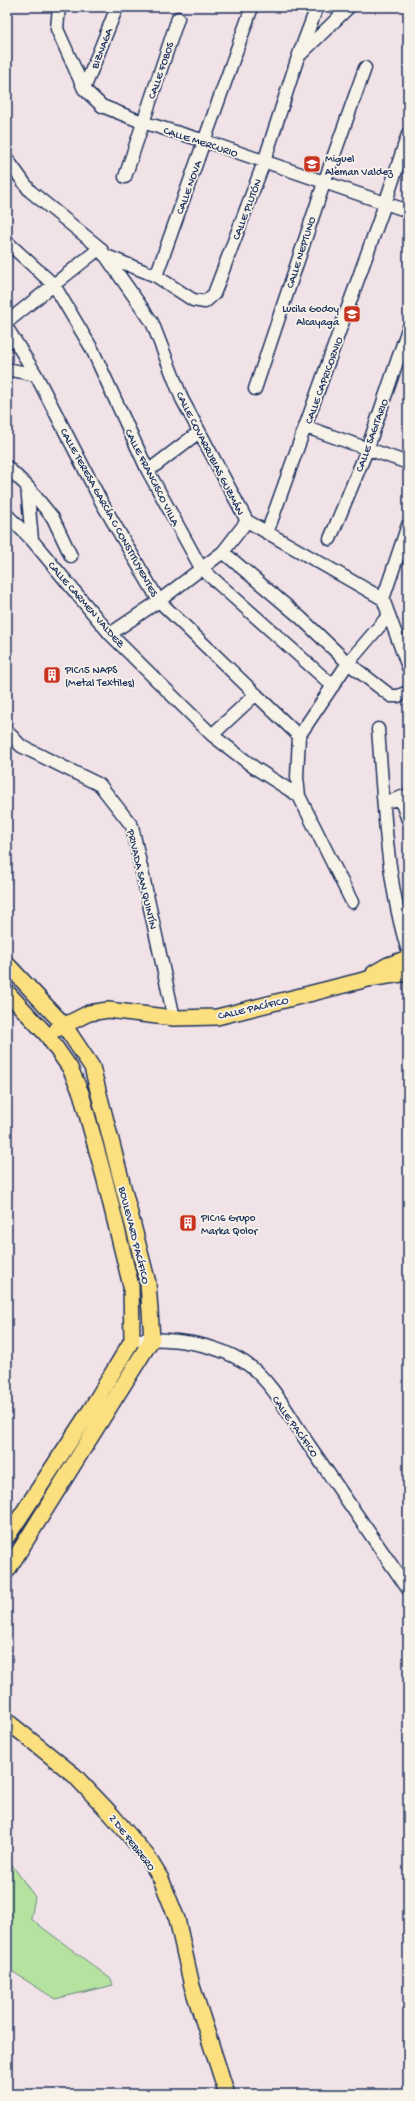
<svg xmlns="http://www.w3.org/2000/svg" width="415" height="2101" font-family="'Gochi Hand',sans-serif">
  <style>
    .grass { fill: #b6e2a0; stroke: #68887f }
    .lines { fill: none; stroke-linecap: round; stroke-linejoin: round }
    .minor-casing { stroke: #1b2f5e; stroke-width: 15 }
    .major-casing { stroke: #1b2f5e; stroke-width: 18 }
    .minor { stroke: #f7f3e8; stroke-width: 12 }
    .major { stroke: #fce080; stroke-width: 15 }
    .labels { text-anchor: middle; stroke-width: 3.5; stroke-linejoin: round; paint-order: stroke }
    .street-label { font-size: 11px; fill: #1b2f5e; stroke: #f7f3e8 }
    .poi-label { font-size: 11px; fill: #1b2f5e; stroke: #f7f3e8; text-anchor: start }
  </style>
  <rect width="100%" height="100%" fill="#f1e2e7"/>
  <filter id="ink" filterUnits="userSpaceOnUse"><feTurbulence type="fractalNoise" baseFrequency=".025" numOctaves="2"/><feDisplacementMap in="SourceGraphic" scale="8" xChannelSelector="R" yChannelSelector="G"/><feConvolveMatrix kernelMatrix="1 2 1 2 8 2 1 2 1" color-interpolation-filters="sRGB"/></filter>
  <g filter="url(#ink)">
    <path class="grass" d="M7,1858L35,1897L31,1919L111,1979L113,1985L55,1999L7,1968Z"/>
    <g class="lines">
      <defs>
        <path id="minor" d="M59,7L57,29L84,89L102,106L142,122L205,141L408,211
          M301,54L349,7
          M84,89L117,7
          M7,159L30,191L100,248L152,322L182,399L247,521L383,599L408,667
          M125,177L178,18
          M7,242L54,285L92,349L148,471L201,568L333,686
          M104,255L156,276L193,300L205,302L214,294L264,162L298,57L317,7
          M156,276L252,7
          M7,322L100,248
          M7,328L36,375L102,503L159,601L299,736L297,777L299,796L352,902
          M7,369L36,375
          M255,389L324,183L365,68
          M306,427L408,463
          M7,467L27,486L32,540
          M148,471L199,432
          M27,486L53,518L71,556
          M7,515L32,540L110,634L212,735L255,768L299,796
          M267,533L385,204L408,134
          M330,539L367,450L408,329
          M223,552L301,618L348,663L391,696H398L408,692
          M383,599L408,525
          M110,634L159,601L223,552L247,521
          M378,729C384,803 386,881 408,951
          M7,731L21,746L100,785L132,826L174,1018
          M212,735L256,694
          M299,736L348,663L389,615
          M400,798L408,820
          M384,803L408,795
          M132,1340C169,1338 212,1342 244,1362C272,1380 290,1417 309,1445C342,1493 375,1541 408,1589"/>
        <path id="major" d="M7,964L64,1025L92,1067L148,1283L152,1339L7,1571
          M374,973L388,965L408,958
          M7,992L47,1035L70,1068L81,1093L105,1180L131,1286L132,1340L91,1409L7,1537
          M57,1029L89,1013L108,1010L174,1018L217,1017L368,979L408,973
          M7,1721L74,1775L111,1814L147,1856L161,1879L177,1919L192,1986L227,2094"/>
      </defs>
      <use href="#minor" class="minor-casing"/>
      <use href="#major" class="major-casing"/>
      <use href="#minor" class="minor"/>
      <use href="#major" class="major"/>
    </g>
  </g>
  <defs>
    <symbol id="school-square" viewBox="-11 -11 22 22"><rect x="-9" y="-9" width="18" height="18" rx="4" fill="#c8321e" stroke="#f7f3e8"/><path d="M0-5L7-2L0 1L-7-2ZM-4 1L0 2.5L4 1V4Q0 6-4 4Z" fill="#fff"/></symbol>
    <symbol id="building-square" viewBox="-11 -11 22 22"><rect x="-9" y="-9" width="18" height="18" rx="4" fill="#c8321e" stroke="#f7f3e8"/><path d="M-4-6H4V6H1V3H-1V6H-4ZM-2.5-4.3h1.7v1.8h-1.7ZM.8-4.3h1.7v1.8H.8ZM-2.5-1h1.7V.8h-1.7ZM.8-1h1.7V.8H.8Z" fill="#fff"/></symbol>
  </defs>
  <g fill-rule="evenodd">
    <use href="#school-square" x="302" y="154" width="20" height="20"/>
    <use href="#school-square" x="342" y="304" width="20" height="20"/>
    <use href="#building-square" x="42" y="665" width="20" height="20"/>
    <use href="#building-square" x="178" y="1213" width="20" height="20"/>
  </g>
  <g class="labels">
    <g class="street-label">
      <text transform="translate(101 48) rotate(-69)" y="4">BIZNAGA</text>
      <text transform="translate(160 70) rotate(-71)" y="4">CALLE FOBOS</text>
      <text transform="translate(201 141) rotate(18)" y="4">CALLE MERCURIO</text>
      <text transform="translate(188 187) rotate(-70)" y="4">CALLE NOVA</text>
      <text transform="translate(246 209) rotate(-69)" y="4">CALLE PLUTÓN</text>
      <text transform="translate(300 252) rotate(-72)" y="4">CALLE NEPTUNO</text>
      <text transform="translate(323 380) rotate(-70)" y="4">CALLE CAPRICORNIO</text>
      <text transform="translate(371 435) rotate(-70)" y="4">CALLE SAGITARIO</text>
      <text transform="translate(211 453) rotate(63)" y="4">CALLE COVARRUBIAS GUZMÁN</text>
      <text transform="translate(153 477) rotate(63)" y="4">CALLE FRANCISCO VILLA</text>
      <text transform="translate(110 512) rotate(61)" y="4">CALLE TERESA GARCÍA C CONSTITUYENTES</text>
      <text transform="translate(87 604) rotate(49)" y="4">CALLE CARMEN VALDEZ</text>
      <text transform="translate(143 879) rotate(77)" y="4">PRIVADA SAN QUINTÍN</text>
      <text transform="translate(253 1007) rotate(-13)" y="4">CALLE PACÍFICO</text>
      <text transform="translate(135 1235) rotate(76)" y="4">BOULEVARD PACÍFICO</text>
      <text transform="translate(296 1426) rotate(55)" y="4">CALLE PACÍFICO</text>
      <text transform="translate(133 1842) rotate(52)" y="4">2 DE FEBRERO</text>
    </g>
    <g class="poi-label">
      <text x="325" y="162">Miguel<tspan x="325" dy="13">Aleman Valdez</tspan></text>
      <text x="339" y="312" text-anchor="end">Lucila Godoy<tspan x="339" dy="13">Alcayaga</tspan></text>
      <text x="65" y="673">PIC15 NAPS<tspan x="65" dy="13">(Metal Textiles)</tspan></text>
      <text x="201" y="1221">PIC16 Grupo<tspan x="201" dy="13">Marka Qolor</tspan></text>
    </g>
  </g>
  <rect width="415" height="2101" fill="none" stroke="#f7f3e8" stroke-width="24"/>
  <rect x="12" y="12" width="391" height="2077" fill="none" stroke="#1b2f5e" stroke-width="1.5" filter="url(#ink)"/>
</svg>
